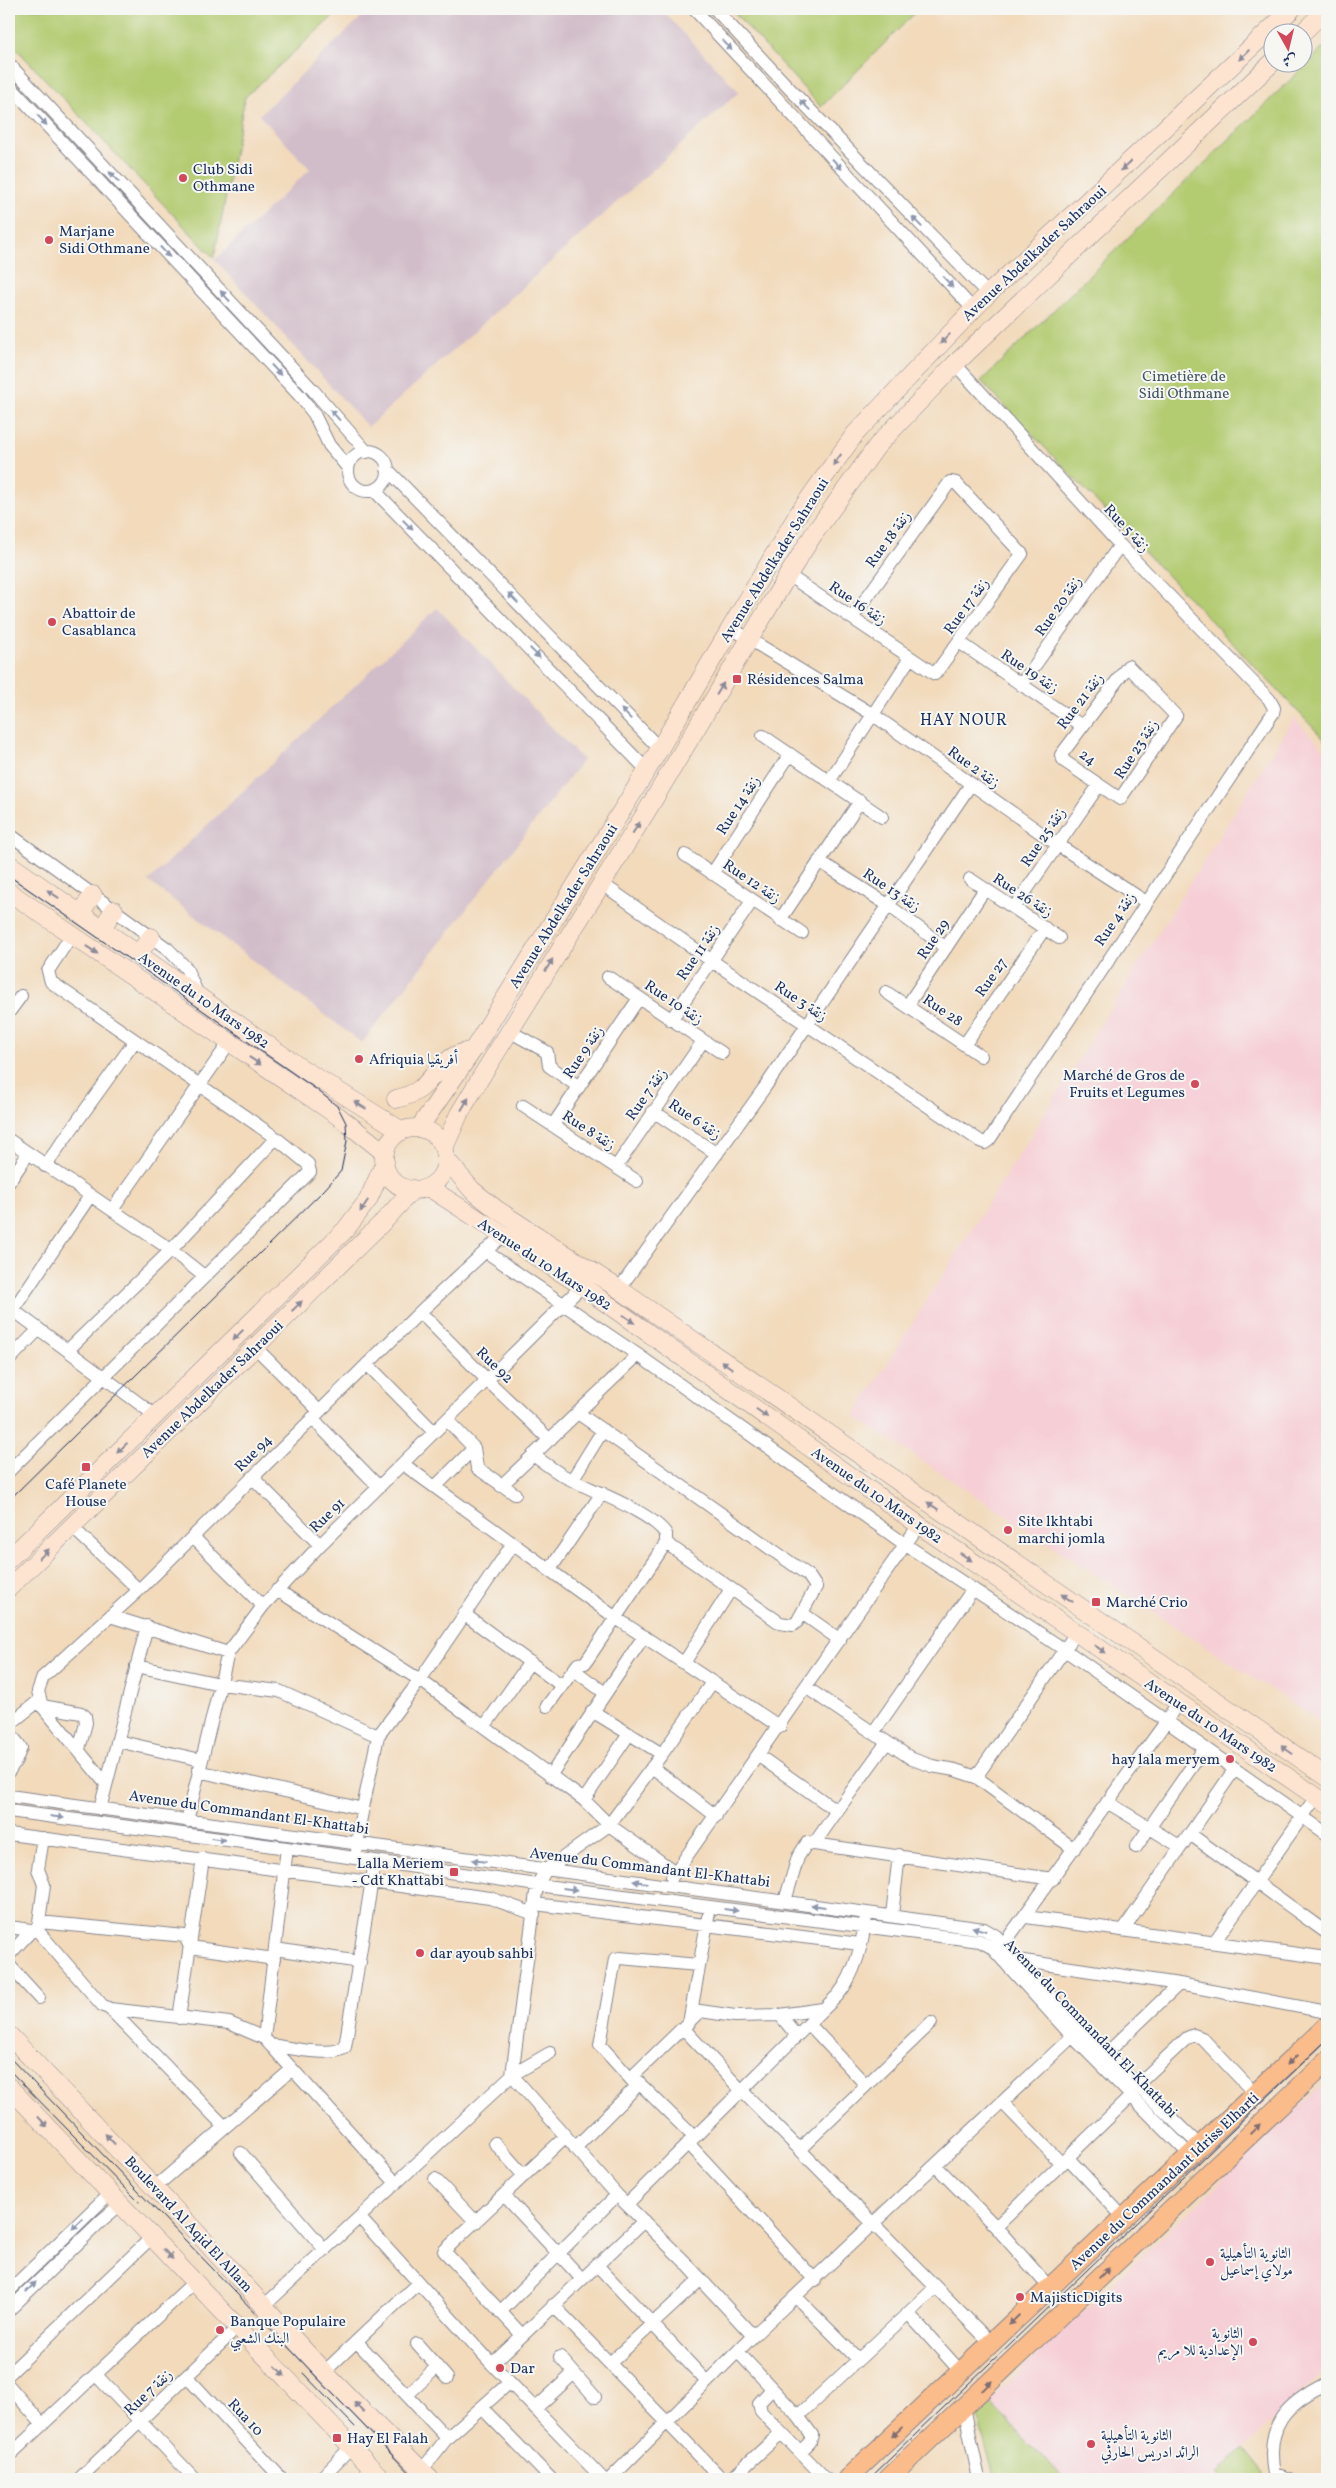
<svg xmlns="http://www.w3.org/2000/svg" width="1336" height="2488" font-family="Vollkorn,Amiri,serif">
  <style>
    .built { fill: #f6cfd6 }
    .industrial { fill: #d1bdc9 }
    .green { fill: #b3cb71; stroke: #677d68 }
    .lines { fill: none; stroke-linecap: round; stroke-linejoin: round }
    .street-casing { stroke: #86848c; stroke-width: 14 }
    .secondary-casing { stroke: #86848c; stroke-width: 19 }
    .primary-casing { stroke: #86848c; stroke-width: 21 }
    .street { stroke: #fff; stroke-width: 12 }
    .secondary { stroke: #fde4d1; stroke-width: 18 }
    .primary { stroke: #fabc8b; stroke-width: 19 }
    .tram { stroke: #1b2f5e; stroke-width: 1 }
    .oneway { fill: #8d97ae }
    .oneway2 { fill: #8c8a98 }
    .oneway3 { fill: #7f6e72 }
    .poi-dot { fill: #d1495b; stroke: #f6f6f2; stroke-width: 2 }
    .labels { text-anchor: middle; stroke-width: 4; stroke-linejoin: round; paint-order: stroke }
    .poi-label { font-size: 15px; fill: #1b2f5e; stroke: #f6f6f2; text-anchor: start }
    .street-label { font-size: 15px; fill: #1b2f5e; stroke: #f6f6f2 }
    .park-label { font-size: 15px; fill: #415663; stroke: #f6f6f2 }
    .neighbourhood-label { font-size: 16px; letter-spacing: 1px; fill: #1b2f5e; stroke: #f6f6f2 }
  </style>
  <rect width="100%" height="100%" fill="#f6f6f2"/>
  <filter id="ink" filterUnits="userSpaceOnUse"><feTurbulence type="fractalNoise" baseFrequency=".02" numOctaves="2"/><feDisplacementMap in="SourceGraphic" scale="10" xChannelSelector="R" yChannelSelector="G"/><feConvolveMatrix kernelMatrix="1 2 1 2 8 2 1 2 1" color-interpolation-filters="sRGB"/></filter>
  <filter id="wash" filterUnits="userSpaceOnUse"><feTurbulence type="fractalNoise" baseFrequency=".0096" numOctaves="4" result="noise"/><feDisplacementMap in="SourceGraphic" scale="20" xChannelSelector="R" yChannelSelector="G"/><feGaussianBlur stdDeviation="1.12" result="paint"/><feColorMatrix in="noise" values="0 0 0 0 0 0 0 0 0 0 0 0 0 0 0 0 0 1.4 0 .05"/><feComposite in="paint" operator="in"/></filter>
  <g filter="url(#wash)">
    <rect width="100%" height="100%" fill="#f2dabb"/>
    <path class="built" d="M1294,718L1327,752V1726L854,1416Z
      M1327,2081V2368L1212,2479H1064L988,2401Z"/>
    <path class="industrial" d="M370,9H661L739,92L368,427L215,260L310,169L259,115Z
      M437,608L583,760L362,1043L148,881Z"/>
    <path class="green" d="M9,9H341L245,97L214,258L9,41Z
      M731,9H919L821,107Z
      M1327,44V742L981,381Z
      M988,2401L1064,2479H995L975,2409Z
      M1244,2449L1265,2475L1259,2479H1225L1218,2473Z"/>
  </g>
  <g filter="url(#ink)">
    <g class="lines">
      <defs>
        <path id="street" d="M694,9L973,309
          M715,9L788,87L988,294
          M9,64L312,389L367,452
          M9,85L300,396L314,414L329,445L348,468
          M348 471a20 20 0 1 1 40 0a20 20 0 1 1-40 0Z
          M387,469L660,749
          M374,490L647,770
          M788,575L935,674L1022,554L956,483L950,482L852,618
          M731,628L872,714L1058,845L1146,902
          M959,642L1082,726
          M1128,666L1176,716L1120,799L1064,761L1061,755Z
          M1021,685L1120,545
          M763,736L882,817
          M830,780L910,658
          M9,834L168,949L186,968L199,997
          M685,855L802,933
          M819,861L888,905L946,948
          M712,874L790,754
          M970,879L1059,938
          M601,883L712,961L980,1141L985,1143L989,1140L1273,713L1274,708L1269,699L1120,545L955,364
          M1014,908L1099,785
          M780,920L860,801
          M608,977L722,1053
          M886,992L981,1056
          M907,1006L985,889
          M9,1012L21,996
          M671,1020L752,901
          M509,1031L547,1052L549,1066L579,1087
          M965,1044L1045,928
          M523,1106L637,1181
          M653,1111L717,1154
          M553,1125L639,998
          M9,1140L171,1250L204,1276
          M45,1166L135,1041
          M616,1167L703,1041
          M9,1182L28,1154
          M112,1210L229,1043
          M485,1251L638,1355L906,1545L1065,1650L1327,1834
          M619,1289L765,1087L971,784
          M9,1307L156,1416
          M13,1310L90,1196
          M420,1312L487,1380L550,1440
          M255,1347L319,1411
          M68,1350L171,1250L276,1138
          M9,1360L39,1329
          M367,1364L434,1432
          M578,1413L808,1575L816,1587L797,1622L793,1625L780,1623L666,1543
          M312,1418L379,1487
          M447,1420L474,1448L477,1468L515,1494
          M533,1455C543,1462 552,1469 562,1475C587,1489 651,1511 666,1534V1543L585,1663L578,1664L547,1706
          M403,1464L616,1618L780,1727
          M9,1471L310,1172L308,1164L276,1138L51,982L48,971L71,936
          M252,1477L320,1545
          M572,1480L603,1430
          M501,1486L638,1355
          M435,1487L474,1448
          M72,1527L139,1590
          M193,1537L263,1606
          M549,1571L602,1493
          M277,1590L420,1680L584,1800L609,1825L675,1872
          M802,1613L840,1640
          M464,1614L561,1685
          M110,1616L228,1653
          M684,1663L731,1589
          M136,1666L220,1684L279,1691L378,1736
          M574,1670L605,1693
          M807,1688L912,1759L932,1766L955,1770L976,1777L1074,1849
          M42,1706L81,1713L85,1716L86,1723L79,1749
          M592,1711L662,1754L609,1825L546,1870L537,1885L512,2075L617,2195L684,2261L753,2336
          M484,1727L530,1662
          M873,1733L973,1589
          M117,1741L201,1760
          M662,1754L711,1684
          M759,1756L837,1811L814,1844
          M652,1767L716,1816
          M9,1771L16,1760L21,1748C16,1738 6,1735 11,1723L40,1700
          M198,1771L363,1809
          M550,1776L644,1636
          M976,1777L1076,1633
          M106,1784L42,1706L38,1691L43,1677L139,1590L420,1312L503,1235
          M9,1796L984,1929L996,1936L1080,2029L1200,2146
          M584,1800L629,1734
          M1107,1802L1181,1847
          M100,1809L147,1626
          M9,1811L287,1848L537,1885L980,1941L991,1947L1072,2036L1190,2155
          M837,1811L887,1742
          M187,1821L228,1653L263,1606L320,1545L582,1286
          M9,1834L490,1898L534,1914
          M1190,1834L1327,1933
          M1136,1847L1204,1749
          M357,1849L360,1822L378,1736L420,1680L512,1545
          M672,1877L919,1525
          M785,1901L798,1857L807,1843L1053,1879
          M535,1904L860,1944
          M892,1915L899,1855
          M1026,1917L1327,1958
          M39,1922L185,1936L190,1947L274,1959
          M9,1927L38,1931L102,2005L110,2009L229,2023L264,2038L396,2183
          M38,1929L44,1885L38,1869L43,1838
          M1124,1929L1234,1770
          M1215,1941L1316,1797
          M275,1949L360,1962
          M1000,1949L1166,1722L1178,1702
          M9,1955L32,1930
          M1017,1960L1179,1984L1327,2012
          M9,1965L39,1998
          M110,2009L225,2127L291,2070
          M780,2015L823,2009
          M179,2018L203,1859
          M689,2023L708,1917
          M809,2024L866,2085
          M683,2028L741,2090L991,2343
          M264,2038L287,1848
          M270,2045C287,2047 333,2058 345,2047L375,1861
          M1106,2054L1179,1984
          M1137,2085L1187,2038L1194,2035L1202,2038L1256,2095
          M637,2086L600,2045L615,1959L620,1958L698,1965
          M1002,2102L1062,2164
          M694,2137L635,2079L636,2073L700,2011L735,2016L780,2015L797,2036
          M495,2143L524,2176
          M688,2143L815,2280
          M575,2148L640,2083
          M800,2149L931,2023
          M241,2153L325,2250
          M1068,2158L1124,2218
          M936,2166L996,2227L1049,2287
          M435,2179L476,2222
          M154,2188L225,2127
          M504,2195L581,2278
          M627,2204L838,1995C856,1973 862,1944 866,1917
          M360,2218L492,2364L603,2479
          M996,2227L1131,2096
          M596,2264L707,2382
          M9,2291L110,2193
          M796,2297L858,2359
          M553,2305L722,2479
          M264,2306L512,2075L550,2053
          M9,2310L102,2220L121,2204
          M500,2312L617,2195
          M908,2313L961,2372
          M522,2335L444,2251L565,2137
          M357,2342L447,2438
          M417,2344L447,2378
          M738,2352L798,2416L935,2288
          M560,2357L595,2397
          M610,2363L701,2279
          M492,2364L644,2221
          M324,2372L418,2283
          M9,2374L152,2237
          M96,2375L195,2479
          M187,2377L282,2479
          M9,2386L43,2425
          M772,2389L759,2403L761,2412L826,2479
          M407,2395L437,2367
          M964,2407L979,2479
          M482,2408L551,2479
          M535,2409L574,2373
          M798,2416L812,2435L810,2442L800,2452
          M9,2456L194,2282
          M422,2470L447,2438L509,2383
          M1274,2474C1265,2425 1285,2404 1327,2383
          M1274,2474L1290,2479
          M79,2479L238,2327
          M320,2479L351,2447
          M610,2479L753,2336L1078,2031
          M731,2479L781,2433"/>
        <path id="secondary" d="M1303,32L1327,9
          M9,864L298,1066L402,1131
          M9,892L338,1116L385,1153
          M80,913L93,895
          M102,928L114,910
          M138,954L151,937
          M396,1099C430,1091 428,1075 451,1058C458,1053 466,1052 473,1050
          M419,1128L473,1050L647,770L798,514L855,434L988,294L1292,9
          M384 1159a31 31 0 1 1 62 0a31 31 0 1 1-62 0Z
          M444,1148L459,1114L481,1077L645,814L788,575L813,535L877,446L955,364L1274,61
          M446,1159L472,1190L496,1209L619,1289L1327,1777
          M428,1187L582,1286L919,1525L1327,1804
          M9,1559L346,1229L368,1200L385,1162
          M9,1588L387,1218L413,1189
          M9,2035L200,2236L324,2372L430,2479
          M9,2087L382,2479"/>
        <path id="primary" d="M847,2479L1327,2026
          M888,2479L1327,2061"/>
      </defs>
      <use href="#street" class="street-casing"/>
      <use href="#secondary" class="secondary-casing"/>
      <use href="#primary" class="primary-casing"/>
      <use href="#street" class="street"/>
      <use href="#secondary" class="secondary"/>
      <use href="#primary" class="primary"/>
      <path class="tram" d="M9,876L316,1089L338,1107L346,1123L347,1141L341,1171L325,1189L9,1500
        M9,2057L415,2479
        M9,2070L139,2202
        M303,2373L355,2427
        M869,2479L1327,2040"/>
    </g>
    <defs><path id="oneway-solid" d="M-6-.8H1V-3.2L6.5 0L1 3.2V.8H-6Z" transform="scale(1.25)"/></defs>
    <g class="oneway">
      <use href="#oneway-solid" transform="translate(727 45) rotate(47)"/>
      <use href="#oneway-solid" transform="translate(805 105) rotate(-134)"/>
      <use href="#oneway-solid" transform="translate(42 120) rotate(47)"/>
      <use href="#oneway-solid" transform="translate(837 164) rotate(47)"/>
      <use href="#oneway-solid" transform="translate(114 177) rotate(-133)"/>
      <use href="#oneway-solid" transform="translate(917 222) rotate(-134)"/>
      <use href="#oneway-solid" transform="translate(165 252) rotate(47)"/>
      <use href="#oneway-solid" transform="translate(948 282) rotate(47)"/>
      <use href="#oneway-solid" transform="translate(225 296) rotate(-133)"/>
      <use href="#oneway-solid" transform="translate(276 370) rotate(47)"/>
      <use href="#oneway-solid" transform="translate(335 415) rotate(-132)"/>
      <use href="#oneway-solid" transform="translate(408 525) rotate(45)"/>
      <use href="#oneway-solid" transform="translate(513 598) rotate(-134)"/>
      <use href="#oneway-solid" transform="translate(535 653) rotate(45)"/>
      <use href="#oneway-solid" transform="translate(626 714) rotate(-134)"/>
      <use href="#oneway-solid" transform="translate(57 1817) rotate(8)"/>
      <use href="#oneway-solid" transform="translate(218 1839) rotate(8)"/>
      <use href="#oneway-solid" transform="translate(479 1861) rotate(-172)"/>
      <use href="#oneway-solid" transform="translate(640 1882) rotate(-173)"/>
      <use href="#oneway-solid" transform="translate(570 1889) rotate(7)"/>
      <use href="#oneway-solid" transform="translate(818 1906) rotate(-172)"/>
      <use href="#oneway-solid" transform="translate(731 1910) rotate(7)"/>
      <use href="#oneway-solid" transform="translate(979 1929) rotate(-164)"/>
      <use href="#oneway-solid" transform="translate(77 2224) rotate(135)"/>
      <use href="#oneway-solid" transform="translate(31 2287) rotate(-45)"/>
    </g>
    <g class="oneway2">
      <use href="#oneway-solid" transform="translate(1244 55) rotate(136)"/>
      <use href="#oneway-solid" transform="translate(1126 166) rotate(137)"/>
      <use href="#oneway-solid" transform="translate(945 339) rotate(134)"/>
      <use href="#oneway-solid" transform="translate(837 460) rotate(125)"/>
      <use href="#oneway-solid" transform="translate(720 689) rotate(-59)"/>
      <use href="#oneway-solid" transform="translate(636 828) rotate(-58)"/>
      <use href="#oneway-solid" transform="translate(53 894) rotate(-146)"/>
      <use href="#oneway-solid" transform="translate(92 950) rotate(34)"/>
      <use href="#oneway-solid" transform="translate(549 965) rotate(-59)"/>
      <use href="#oneway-solid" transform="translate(255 1061) rotate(34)"/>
      <use href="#oneway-solid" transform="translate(465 1104) rotate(-59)"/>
      <use href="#oneway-solid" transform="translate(360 1105) rotate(-148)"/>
      <use href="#oneway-solid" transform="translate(364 1206) rotate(124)"/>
      <use href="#oneway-solid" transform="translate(297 1306) rotate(-44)"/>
      <use href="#oneway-solid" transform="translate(629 1319) rotate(35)"/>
      <use href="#oneway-solid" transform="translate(238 1335) rotate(136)"/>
      <use href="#oneway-solid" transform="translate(727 1365) rotate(-145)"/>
      <use href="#oneway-solid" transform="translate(762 1413) rotate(35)"/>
      <use href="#oneway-solid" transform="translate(122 1448) rotate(136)"/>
      <use href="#oneway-solid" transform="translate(933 1506) rotate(-146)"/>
      <use href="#oneway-solid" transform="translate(44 1554) rotate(-44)"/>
      <use href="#oneway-solid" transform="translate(966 1557) rotate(34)"/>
      <use href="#oneway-solid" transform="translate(1067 1598) rotate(-146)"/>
      <use href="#oneway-solid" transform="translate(1100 1649) rotate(34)"/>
      <use href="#oneway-solid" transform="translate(1287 1750) rotate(-145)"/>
      <use href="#oneway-solid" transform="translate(43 2122) rotate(47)"/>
      <use href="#oneway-solid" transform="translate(110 2139) rotate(-133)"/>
      <use href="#oneway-solid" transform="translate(168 2254) rotate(47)"/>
      <use href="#oneway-solid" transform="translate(280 2371) rotate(46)"/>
      <use href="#oneway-solid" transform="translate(359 2407) rotate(-135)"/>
    </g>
    <g class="oneway3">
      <use href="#oneway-solid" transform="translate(1292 2060) rotate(136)"/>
      <use href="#oneway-solid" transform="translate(1255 2129) rotate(-44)"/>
      <use href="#oneway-solid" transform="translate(1104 2273) rotate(-44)"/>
      <use href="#oneway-solid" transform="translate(1014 2320) rotate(136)"/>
      <use href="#oneway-solid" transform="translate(987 2386) rotate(-44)"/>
      <use href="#oneway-solid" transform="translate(897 2432) rotate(137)"/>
    </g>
  </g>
  <g class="poi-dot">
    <circle cx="183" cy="178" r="5"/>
    <circle cx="49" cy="240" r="5"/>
    <circle cx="52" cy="622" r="5"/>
    <rect x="732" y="674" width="10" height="10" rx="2.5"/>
    <circle cx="359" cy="1059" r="5"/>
    <circle cx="1195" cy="1084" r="5"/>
    <rect x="81" y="1462" width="10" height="10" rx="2.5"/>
    <circle cx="1008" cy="1530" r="5"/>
    <rect x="1091" y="1597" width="10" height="10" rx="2.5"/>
    <circle cx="1230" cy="1759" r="5"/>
    <rect x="449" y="1867" width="10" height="10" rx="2.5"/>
    <circle cx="420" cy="1953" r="5"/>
    <circle cx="1210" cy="2262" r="5"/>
    <circle cx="1020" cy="2297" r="5"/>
    <circle cx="220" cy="2330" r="5"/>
    <circle cx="1253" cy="2342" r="5"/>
    <circle cx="500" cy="2368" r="5"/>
    <rect x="332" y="2433" width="10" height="10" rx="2.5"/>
    <circle cx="1091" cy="2444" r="5"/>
  </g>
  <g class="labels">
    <g class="poi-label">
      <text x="193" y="174">Club Sidi<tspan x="193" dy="17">Othmane</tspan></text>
      <text x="59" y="236">Marjane<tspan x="59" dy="17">Sidi Othmane</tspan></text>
      <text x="62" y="618">Abattoir de<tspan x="62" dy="17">Casablanca</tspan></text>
      <text x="747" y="684">Résidences Salma</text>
      <text x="369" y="1064">Afriquia أفريقيا</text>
      <text x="1185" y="1080" text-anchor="end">Marché de Gros de<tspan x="1185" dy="17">Fruits et Legumes</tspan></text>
      <text x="86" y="1489" text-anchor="middle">Café Planete<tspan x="86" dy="17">House</tspan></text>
      <text x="1018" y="1526">Site lkhtabi<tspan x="1018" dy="17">marchi jomla</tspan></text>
      <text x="1106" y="1607">Marché Crio</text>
      <text x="1220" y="1764" text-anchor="end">hay lala meryem</text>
      <text x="444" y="1868" text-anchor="end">Lalla Meriem<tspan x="444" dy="17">- Cdt Khattabi</tspan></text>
      <text x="430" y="1958">dar ayoub sahbi</text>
      <text x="1220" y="2258">الثانوية التأهيلية<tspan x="1220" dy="17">مولاي إسماعيل</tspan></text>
      <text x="1030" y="2302">MajisticDigits</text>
      <text x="230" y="2326">Banque Populaire<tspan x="230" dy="17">البنك الشعبي</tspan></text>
      <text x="1243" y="2338" text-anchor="end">الثانوية<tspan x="1243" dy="17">الإعدادية للا مريم</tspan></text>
      <text x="510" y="2373">Dar</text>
      <text x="1101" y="2440">الثانوية التأهيلية<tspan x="1101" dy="17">الرائد ادريس الحارثي</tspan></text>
      <text x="347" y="2443">Hay El Falah</text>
    </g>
    <g class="street-label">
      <text transform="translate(1034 253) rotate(-43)" y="5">Avenue Abdelkader Sahraoui</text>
      <text transform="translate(1127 528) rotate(47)" y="5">Rue 5 زنقة</text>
      <text transform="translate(888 539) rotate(-54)" y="5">Rue 18 زنقة</text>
      <text transform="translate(774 560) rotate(-58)" y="5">Avenue Abdelkader Sahraoui</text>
      <text transform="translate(858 603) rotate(34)" y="5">Rue 16 زنقة</text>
      <text transform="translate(966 606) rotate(-54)" y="5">Rue 17 زنقة</text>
      <text transform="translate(1058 606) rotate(-55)" y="5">Rue 20 زنقة</text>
      <text transform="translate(1030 671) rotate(34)" y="5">Rue 19 زنقة</text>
      <text transform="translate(1080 701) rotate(-53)" y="5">Rue 21 زنقة</text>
      <text transform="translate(1136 749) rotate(-57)" y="5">Rue 23 زنقة</text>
      <text transform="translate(1088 757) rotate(35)" y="5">24</text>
      <text transform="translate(974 767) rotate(36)" y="5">Rue 2 زنقة</text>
      <text transform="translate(738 805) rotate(-57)" y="5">Rue 14 زنقة</text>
      <text transform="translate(1043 837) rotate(-56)" y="5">Rue 25 زنقة</text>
      <text transform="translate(752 881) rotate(34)" y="5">Rue 12 زنقة</text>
      <text transform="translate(892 890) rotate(34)" y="5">Rue 13 زنقة</text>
      <text transform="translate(1023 895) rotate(33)" y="5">Rue 26 زنقة</text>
      <text transform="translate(563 906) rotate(-58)" y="5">Avenue Abdelkader Sahraoui</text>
      <text transform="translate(1115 919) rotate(-56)" y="5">Rue 4 زنقة</text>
      <text transform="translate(933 939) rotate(-56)" y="5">Rue 29</text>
      <text transform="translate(698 952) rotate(-56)" y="5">Rue 11 زنقة</text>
      <text transform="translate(991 977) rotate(-55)" y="5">Rue 27</text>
      <text transform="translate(204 1000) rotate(35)" y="5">Avenue du 10 Mars 1982</text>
      <text transform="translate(801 1001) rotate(34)" y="5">Rue 3 زنقة</text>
      <text transform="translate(674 1002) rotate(34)" y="5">Rue 10 زنقة</text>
      <text transform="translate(943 1010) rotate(34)" y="5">Rue 28</text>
      <text transform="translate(583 1052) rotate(-56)" y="5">Rue 9 زنقة</text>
      <text transform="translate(646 1094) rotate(-55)" y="5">Rue 7 زنقة</text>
      <text transform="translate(695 1119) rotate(34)" y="5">Rue 6 زنقة</text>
      <text transform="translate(589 1130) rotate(33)" y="5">Rue 8 زنقة</text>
      <text transform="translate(545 1264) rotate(33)" y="5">Avenue du 10 Mars 1982</text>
      <text transform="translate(495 1365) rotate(44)" y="5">Rue 92</text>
      <text transform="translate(212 1389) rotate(-44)" y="5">Avenue Abdelkader Sahraoui</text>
      <text transform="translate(253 1453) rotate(-45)" y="5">Rue 94</text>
      <text transform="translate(877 1495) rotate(35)" y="5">Avenue du 10 Mars 1982</text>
      <text transform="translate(327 1515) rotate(-44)" y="5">Rue 91</text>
      <text transform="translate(1211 1725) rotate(34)" y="5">Avenue du 10 Mars 1982</text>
      <text transform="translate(249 1812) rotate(8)" y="5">Avenue du Commandant El-Khattabi</text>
      <text transform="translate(650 1867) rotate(7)" y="5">Avenue du Commandant El-Khattabi</text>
      <text transform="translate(1091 2028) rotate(46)" y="5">Avenue du Commandant El-Khattabi</text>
      <text transform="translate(1164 2181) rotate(-43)" y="5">Avenue du Commandant Idriss Elharti</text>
      <text transform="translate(189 2224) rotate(47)" y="5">Boulevard Al Aqid El Allam</text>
      <text transform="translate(148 2392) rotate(-43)" y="5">Rue 7 زنقة</text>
      <text transform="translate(246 2417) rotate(47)" y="5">Rua 10</text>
    </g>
    <g class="park-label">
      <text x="1184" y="381">Cimetière de<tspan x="1184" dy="17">Sidi Othmane</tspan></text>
    </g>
    <g class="neighbourhood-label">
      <text x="964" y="725">HAY NOUR</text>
    </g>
  </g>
  <rect width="1336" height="2488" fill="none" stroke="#f6f6f2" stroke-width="30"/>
  <g transform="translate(1288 48) rotate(172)"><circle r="24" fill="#f6f6f2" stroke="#9ea6b7"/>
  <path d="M0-4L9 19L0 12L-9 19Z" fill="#d1495b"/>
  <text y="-8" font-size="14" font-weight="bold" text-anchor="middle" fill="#1b2f5e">ش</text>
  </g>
</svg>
